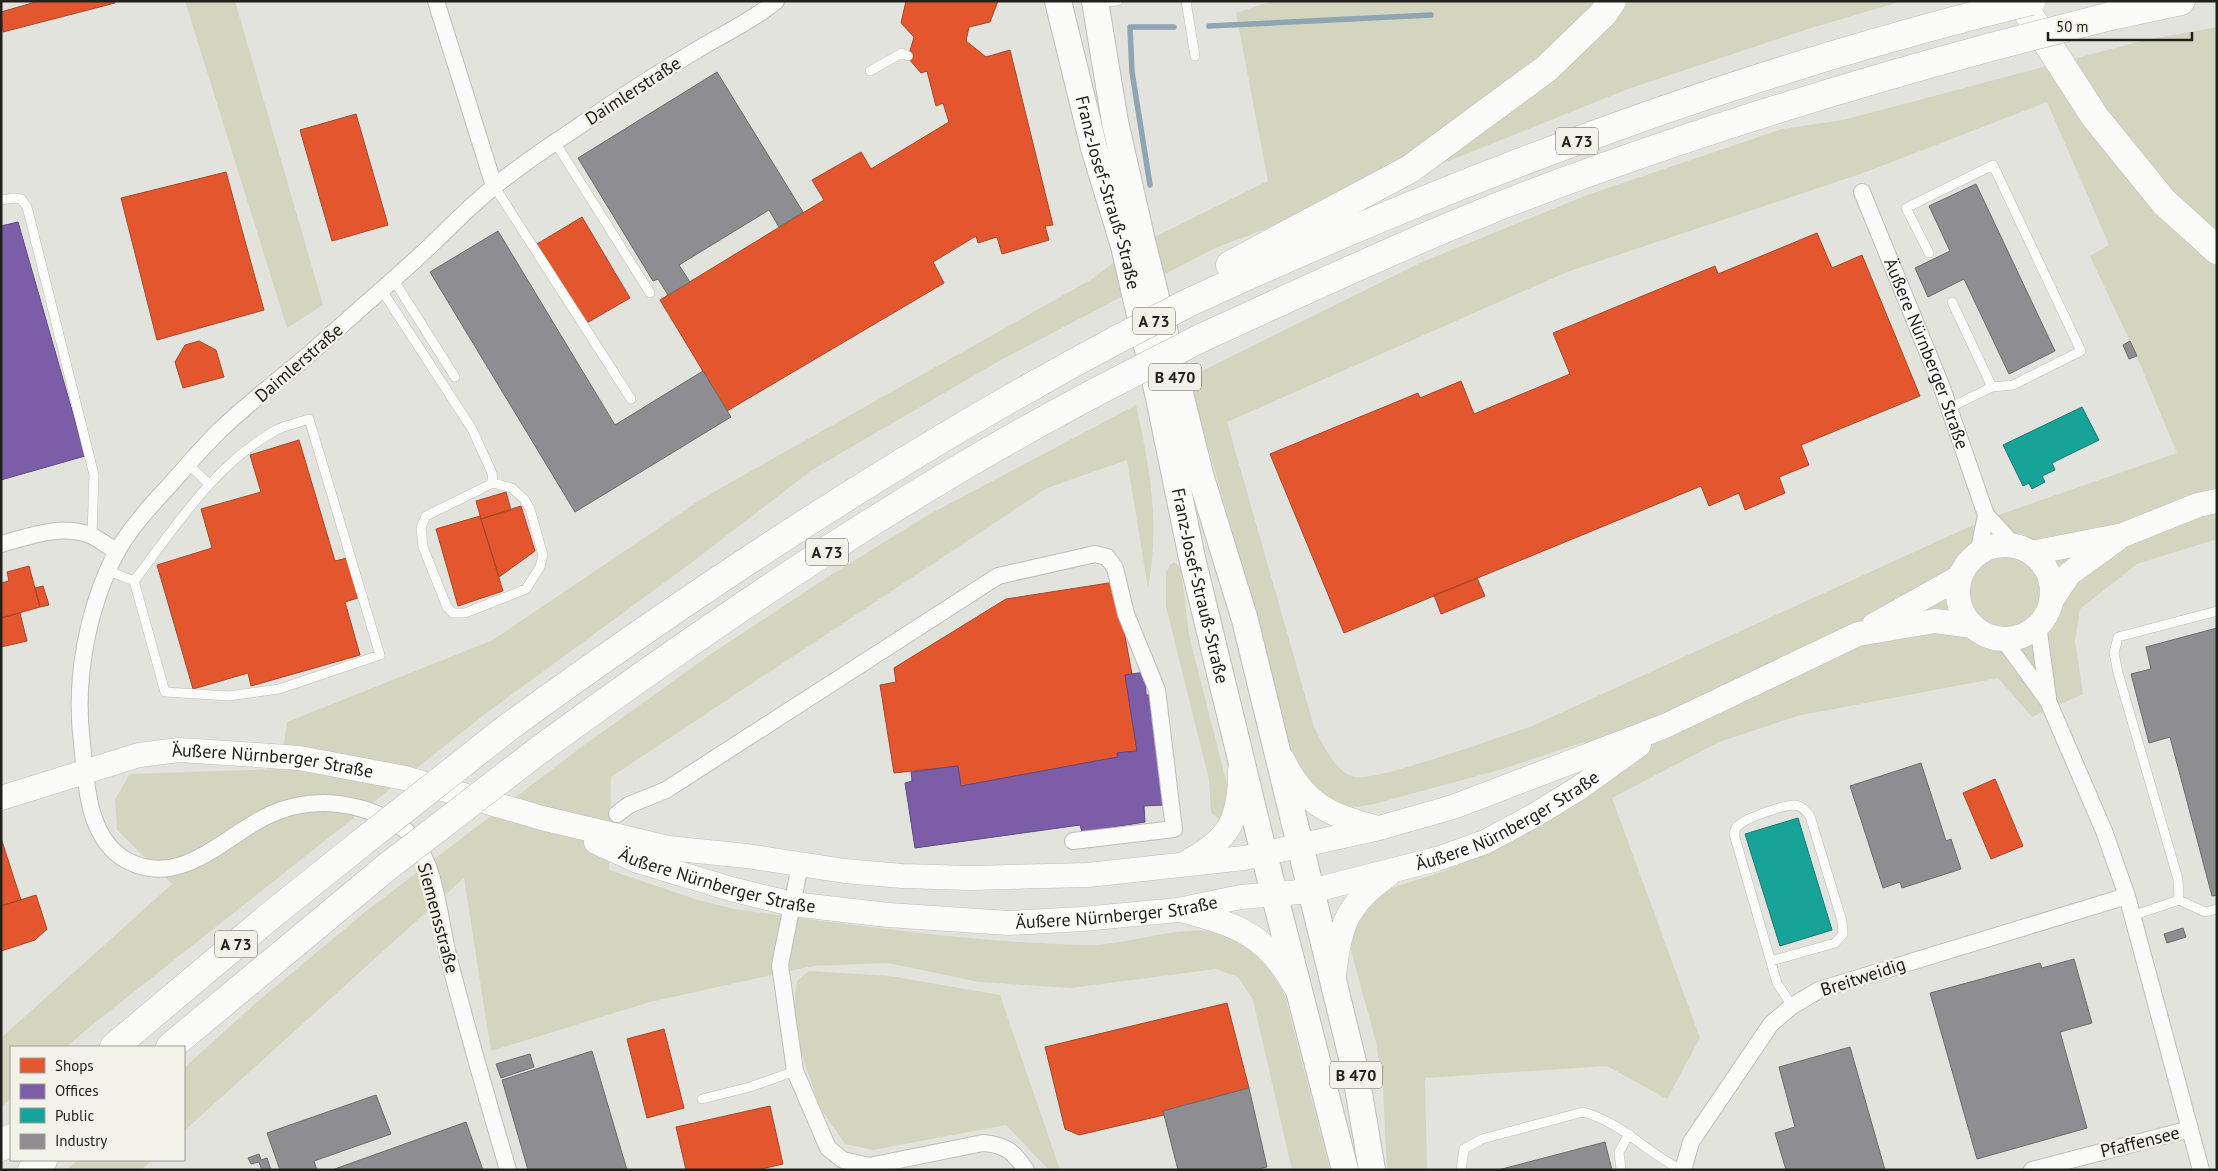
<svg xmlns="http://www.w3.org/2000/svg" width="2218" height="1171" font-family="'PT Sans',sans-serif">
  <style>
    .green { fill: #d4d5be; fill-rule: evenodd }
    .shops { fill: #e4572e; stroke: #a94629 }
    .offices { fill: #7b5ea7; stroke: #604b7e }
    .public { fill: #17a398; stroke: #1a7c73 }
    .industry { fill: #8d8d92; stroke: #6c6c6f }
    .lines { fill: none; stroke-linecap: round; stroke-linejoin: round }
    .stream { stroke: #8fa5b3; stroke-width: 5.5 }
    .lane-casing { stroke: #bdbeba; stroke-width: 10 }
    .street-casing { stroke: #bdbeba; stroke-width: 18 }
    .secondary-casing { stroke: #bdbeba; stroke-width: 25 }
    .primary-casing { stroke: #bdbeba; stroke-width: 28 }
    .highway-casing { stroke: #bdbeba; stroke-width: 29 }
    .lane { stroke: #fbfbfa; stroke-width: 9 }
    .street { stroke: #fbfbfa; stroke-width: 16 }
    .secondary { stroke: #fbfbfa; stroke-width: 24 }
    .primary { stroke: #fbfbfa; stroke-width: 26 }
    .highway { stroke: #fbfbfa; stroke-width: 28 }
    .highway-bridge-casing { stroke: #bdbeba; stroke-width: 29; stroke-linecap: butt }
    .highway-bridge { stroke: #fbfbfa; stroke-width: 28 }
    .labels { text-anchor: middle; stroke-width: 5; stroke-linejoin: round; paint-order: stroke }
    .shield { fill: #f2f2e8; stroke: #5f5f5a; stroke-width: 1 }
    .shield-label { font-size: 16px; font-weight: bold; fill: #20201d }
    .street-label { font-size: 18px; fill: #20201d; stroke: #f2f2e8 }
  </style>
  <rect width="100%" height="100%" fill="#e2e3dd"/>
  <path class="green" d="M185,1H235L323,305L287,328Z
    M1272,1H1903L1811,28L1628,89L1451,160L1215,248L999,361L812,470L691,563L485,714L87,1029L67,1047H11V1098L1,1107V1038L172,884L117,830L115,799L130,774L280,769L287,722L493,640L703,498L1092,279L1134,247L1268,181L1236,13Z
    M2217,27V539L2137,564L2080,609L2075,641L2083,694L2032,717L1998,678L1797,716L1719,742L1612,798L1700,1038L1667,1099L1607,1066L1425,1078L1427,1170H1387L1383,1088L1376,1042L1351,951L1353,934L1363,913L1385,890L1445,871L1504,843L1604,782L1584,742L1499,770L1374,804L1357,807L1336,804L1317,793L1292,758L1232,530L1188,378L1420,263L1587,195L1782,129L1843,120L2145,40ZM2047,102L2109,245L2090,256L2135,352L2177,453L1984,520L1532,726C1506,735 1372,783 1354,777C1334,771 1323,744 1314,727L1227,422L1567,272L1866,172Z
    M1136,405C1150,467 1160,525 1148,588L1127,460L1047,488L611,777L609,870L695,899L734,909C850,925 967,942 1084,945C1123,947 1182,923 1219,933C1249,941 1272,969 1285,996L1330,1170H1292L1253,1000L1238,977L1216,969L1071,988L979,982L888,963L813,966L650,1002L491,1051L464,878L184,1131V1068L257,1002L365,912L580,748L714,652L831,575L928,515Z
    M1174,562L1181,568L1189,635L1228,788V803L1222,821L1211,813L1209,780L1166,606V573L1170,565Z
    M809,971L890,976L1000,995L1060,1170H1049L1006,1125L873,1150L845,1144L820,1108L801,1052L794,1004L797,981Z
    M78,1160H152L141,1170H66Z"/>
  <path class="shops" d="M114,1L115,3L3,32L1,12L39,1Z
    M906,1H998L990,22L969,27L966,41L986,57L1010,50L1053,225L1045,226L1049,240L1002,254L997,237L978,243L976,236L933,262L944,283L727,411L660,300L824,200L812,180L861,152L871,169L949,122L943,103L936,106L927,71L921,73L908,58L914,37L901,23Z
    M356,114L388,225L332,241L300,130Z
    M226,172L264,310L157,340L121,198Z
    M582,217L630,298L585,324L537,244Z
    M1817,233L1832,268L1862,255L1920,396L1801,445L1809,465L1779,477L1785,493L1745,510L1739,493L1709,506L1701,486L1344,633L1270,454L1418,393L1420,398L1461,381L1474,414L1570,374L1553,333L1715,266L1718,274Z
    M199,341L216,350L224,377L183,388L175,362L185,345Z
    M299,440L335,561L347,558L358,598L345,602L360,655L251,686L248,673L193,689L157,565L212,548L201,509L261,492L250,455Z
    M506,492L511,510L481,519L476,501Z
    M521,506L535,551L499,577L481,519Z
    M480,516L503,591L458,606L436,529Z
    M29,566L40,607L1,618V583L9,581L7,572Z
    M1477,578L1485,596L1441,614L1434,595Z
    M1115,582L1132,674L1125,675L1137,751L1117,753L1118,757L961,786L958,766L894,773L880,685L896,682L894,668L1006,599Z
    M43,586L49,605L40,607L35,588Z
    M20,613L27,641L1,647V618Z
    M1995,779L2023,846L1991,859L1963,793Z
    M1,838L21,900L1,906Z
    M36,895L47,929L35,940L1,951V906Z
    M1227,1003L1249,1088L1163,1111L1164,1115L1079,1135L1065,1129L1045,1047Z
    M664,1029L684,1108L647,1118L627,1039Z
    M770,1106L783,1164L757,1170H686L676,1127Z"/>
  <path class="offices" d="M18,222L85,456L1,480V226Z
    M1145,672L1146,695H1151L1164,805L1144,806L1145,822L1082,832L1080,825L915,848L905,783L912,781L911,772L958,766L961,786L1118,757L1117,753L1137,751L1125,675Z"/>
  <path class="public" d="M2082,407L2099,440L2052,463L2055,470L2042,476L2045,482L2032,489L2029,483L2023,486L2003,445Z
    M1798,818L1832,930L1780,946L1745,834Z"/>
  <path class="industry" d="M717,72L803,212L779,227L769,210L679,265L690,282L668,295L658,279L653,281L578,158Z
    M1976,184L2055,351L2009,374L1964,279L1928,297L1915,268L1950,251L1929,206Z
    M498,231L615,425L703,371L731,417L575,512L430,272Z
    M2130,341L2137,356L2129,359L2123,345Z
    M2217,628V895L2212,896L2170,737L2149,743L2131,674L2151,669L2146,647Z
    M1921,763L1946,841L1951,839L1961,869L1902,888L1900,882L1883,888L1850,786Z
    M2183,928L2186,937L2167,943L2164,934Z
    M2074,959L2092,1023L2060,1032L2087,1128L1977,1159L1930,993L2040,963L2042,968Z
    M1850,1047L1885,1170H1786L1775,1133L1795,1127L1779,1067Z
    M592,1051L627,1170H528L502,1080Z
    M530,1054L534,1067L501,1078L496,1064Z
    M1249,1088L1267,1167L1255,1170H1178L1163,1111Z
    M376,1095L391,1134L314,1161L317,1170H280L267,1133Z
    M466,1122L483,1170H332Z
    M1605,1142L1612,1170H1498Z
    M259,1154L261,1160L267,1158L271,1170H262L259,1162L251,1164L248,1158Z"/>
  <g class="lines">
    <path class="stream" d="M1209,26L1431,15
      M1150,185L1132,72L1130,27H1174"/>
    <defs>
      <path id="lane" d="M1186,1L1195,56
        M1098,2L1118,1
        M870,71L902,53L908,56
        M555,142L650,293
        M494,186L631,399
        M1,200L13,198L21,199L27,207L94,475L92,535
        M1929,253L1906,208L1993,165L2081,351L2013,385L1992,387
        M393,279L455,377
        M381,289L472,429L492,473L493,483L426,516L421,527L423,547L447,607L453,613H465L526,589L540,567L543,555L530,509L524,499L512,488L493,483
        M1949,408L1992,387L1952,302
        M309,419L380,655L279,689L228,696L165,692L134,581C176,526 214,465 276,430C286,425 298,423 309,419Z
        M188,464L209,484
        M109,571L134,581
        M2179,900L2205,912L2217,909
        M2132,916L2179,900L2178,879L2118,673L2114,653L2118,637L2217,611
        M1771,961L1835,943L1843,934L1842,921L1810,816C1806,811 1802,806 1795,805C1783,805 1749,817 1740,824C1736,826 1735,830 1734,834L1777,983L1792,1006
        M702,1099L750,1087L795,1071
        M1461,1170L1464,1149L1482,1139L1583,1112C1621,1122 1647,1153 1682,1170
        M1621,1170L1619,1152L1629,1134"/>
      <g id="street">
        <path d="M436,1L494,186"/>
        <path id="s1" d="M1862,192L1941,385L1986,515L2015,546"/>
        <path d="M1,544C31,536 60,524 90,535C99,539 108,546 117,552"/>
        <path d="M1978,554L1986,515"/>
        <path d="M2038,625L2048,698"/>
        <path d="M2003,639L2048,701L2104,831L2127,896L2201,1170"/>
        <path d="M617,814L629,805L666,790L998,576L1095,554L1107,557L1115,568L1126,614L1157,690L1174,829L1073,841"/>
        <path d="M800,865L780,965L795,1071L828,1148L843,1160L869,1166L983,1143C1006,1145 1013,1151 1026,1170"/>
        <path d="M508,1170C487,1098 466,1027 448,955C441,926 438,891 427,864C421,850 414,835 401,827C361,801 313,795 269,815C224,836 180,890 126,860C87,838 86,782 82,743C74,680 87,610 116,553C129,530 149,507 168,487C184,469 200,450 218,432C251,400 289,373 324,341C358,310 394,280 428,248C450,227 472,204 496,185C520,166 546,148 572,131C612,103 654,75 697,50C723,34 752,21 776,1"/>
        <path d="M1683,1170L1691,1142L1771,1024L1792,1006L1819,990L2127,896"/>
        <path d="M2032,1170L2190,1129"/>
      </g>
      <g id="secondary">
        <circle cx="2005" cy="592" r="47"/>
        <path d="M2032,553L2123,535L2198,505L2217,501"/>
        <path d="M2051,601L2069,574L2116,540"/>
        <path d="M1874,625L1960,577"/>
        <path d="M1283,760C1305,806 1331,815 1377,828"/>
        <path id="s2" d="M1,798L139,755L179,750L227,753L299,758L405,778L542,818L668,848L747,856L845,871L902,876L971,878L1088,875L1244,858L1379,828L1453,807L1665,726L1858,634L1935,621L1973,626"/>
        <path id="s3" d="M596,842L638,861L731,889L792,904L888,915L1009,923L1083,919L1178,910L1241,897L1311,891L1437,859L1485,842L1535,815L1579,788L1639,745"/>
        <path d="M1187,862C1230,839 1240,819 1240,771"/>
        <path d="M1184,911C1237,925 1267,935 1295,986"/>
        <path d="M1334,976C1339,928 1346,904 1387,876"/>
      </g>
      <g id="primary">
        <path id="s4" d="M1058,1L1094,148L1124,246L1158,393L1192,558L1264,854L1345,1170"/>
        <path d="M1095,1L1115,122L1142,241L1200,474L1245,620L1355,1070L1372,1170"/>
      </g>
      <path id="highway" d="M2020,1L2095,117L2164,202L2217,250
        M2111,16L2181,1
        M1230,265L1410,169L1546,69L1603,14L1612,1
        M1190,302C1444,185 1705,85 1976,15
        M1201,338C1302,292 1404,244 1507,203C1665,142 1828,91 1991,47
        M506,729C702,586 904,453 1118,339
        M539,750C727,613 921,481 1129,375
        M114,1047L270,916L360,844
        M170,1047L387,867
        M1,1147L11,1138
        M32,1170L43,1160"/>
    </defs>
    <use href="#lane" class="lane-casing"/>
    <use href="#street" class="street-casing"/>
    <use href="#secondary" class="secondary-casing"/>
    <use href="#primary" class="primary-casing"/>
    <use href="#highway" class="highway-casing"/>
    <use href="#lane" class="lane"/>
    <use href="#street" class="street"/>
    <use href="#secondary" class="secondary"/>
    <use href="#primary" class="primary"/>
    <use href="#highway" class="highway"/>
    <defs>
      <path id="highway-bridge" d="M1976,15L2031,1
        M1991,47L2111,16
        M1118,339L1190,302
        M1129,375L1201,338
        M360,844L506,729
        M387,867L539,750"/>
    </defs>
    <use href="#highway-bridge" class="highway-bridge-casing"/>
    <use href="#highway-bridge" class="highway-bridge"/>
  </g>
  <g class="labels">
    <g class="shield">
      <rect x="1556" y="127.5" width="42" height="27" rx="4"/>
      <rect x="1133" y="307.5" width="42" height="27" rx="4"/>
      <rect x="1149" y="363.5" width="52" height="27" rx="4"/>
      <rect x="806" y="538.5" width="42" height="27" rx="4"/>
      <rect x="215" y="930.5" width="42" height="27" rx="4"/>
      <rect x="1330" y="1061.5" width="52" height="27" rx="4"/>
    </g>
    <g class="shield-label">
      <text x="1577" y="147">A 73</text>
      <text x="1154" y="327">A 73</text>
      <text x="1175" y="383">B 470</text>
      <text x="827" y="558">A 73</text>
      <text x="236" y="950">A 73</text>
      <text x="1356" y="1081">B 470</text>
    </g>
    <g class="street-label">
      <text transform="translate(633 91) rotate(-33)" y="6">Daimlerstraße</text>
      <text dy="6" stroke="none"><textPath href="#s4" startOffset="198">Franz-Josef-Strauß-Straße</textPath></text>
      <text dy="6" stroke="none"><textPath href="#s1" startOffset="174">Äußere Nürnberger Straße</textPath></text>
      <text transform="translate(299 363) rotate(-41)" y="6">Daimlerstraße</text>
      <text dy="6" stroke="none"><textPath href="#s4" startOffset="602">Franz-Josef-Strauß-Straße</textPath></text>
      <text dy="6" stroke="none"><textPath href="#s2" startOffset="279">Äußere Nürnberger Straße</textPath></text>
      <text dy="6" stroke="none"><textPath href="#s3" startOffset="938">Äußere Nürnberger Straße</textPath></text>
      <text dy="6" stroke="none"><textPath href="#s3" startOffset="128">Äußere Nürnberger Straße</textPath></text>
      <text dy="6" stroke="none"><textPath href="#s3" startOffset="532">Äußere Nürnberger Straße</textPath></text>
      <text transform="translate(438 918) rotate(75)" y="6">Siemensstraße</text>
      <text transform="translate(1863 977) rotate(-18)" y="6">Breitweidig</text>
      <text transform="translate(2140 1142) rotate(-14)" y="6">Pfaffensee</text>
    </g>
  </g>
  <rect width="2218" height="1171" fill="none" stroke="#20201d" stroke-width="5"/>
  <rect x="10" y="1046" width="175" height="115" fill="#f2f2e8" stroke="#9e9e97"/>
  <rect x="20" y="1058" width="25" height="15" fill="#e4572e" stroke="#9e9e97"/>
  <text x="55" y="1071" font-size="15" fill="#20201d">Shops</text>
  <rect x="20" y="1084" width="25" height="15" fill="#7b5ea7" stroke="#9e9e97"/>
  <text x="55" y="1096" font-size="15" fill="#20201d">Offices</text>
  <rect x="20" y="1108" width="25" height="15" fill="#17a398" stroke="#9e9e97"/>
  <text x="55" y="1121" font-size="15" fill="#20201d">Public</text>
  <rect x="20" y="1134" width="25" height="15" fill="#8d8d92" stroke="#9e9e97"/>
  <text x="55" y="1146" font-size="15" fill="#20201d">Industry</text>
  <path d="M2048 32v8h144v-8" fill="none" stroke="#20201d" stroke-width="2.5"/>
  <text x="2056" y="32" font-size="15" fill="#20201d" stroke="#f2f2e8" stroke-width="4" paint-order="stroke">50 m</text>
</svg>
